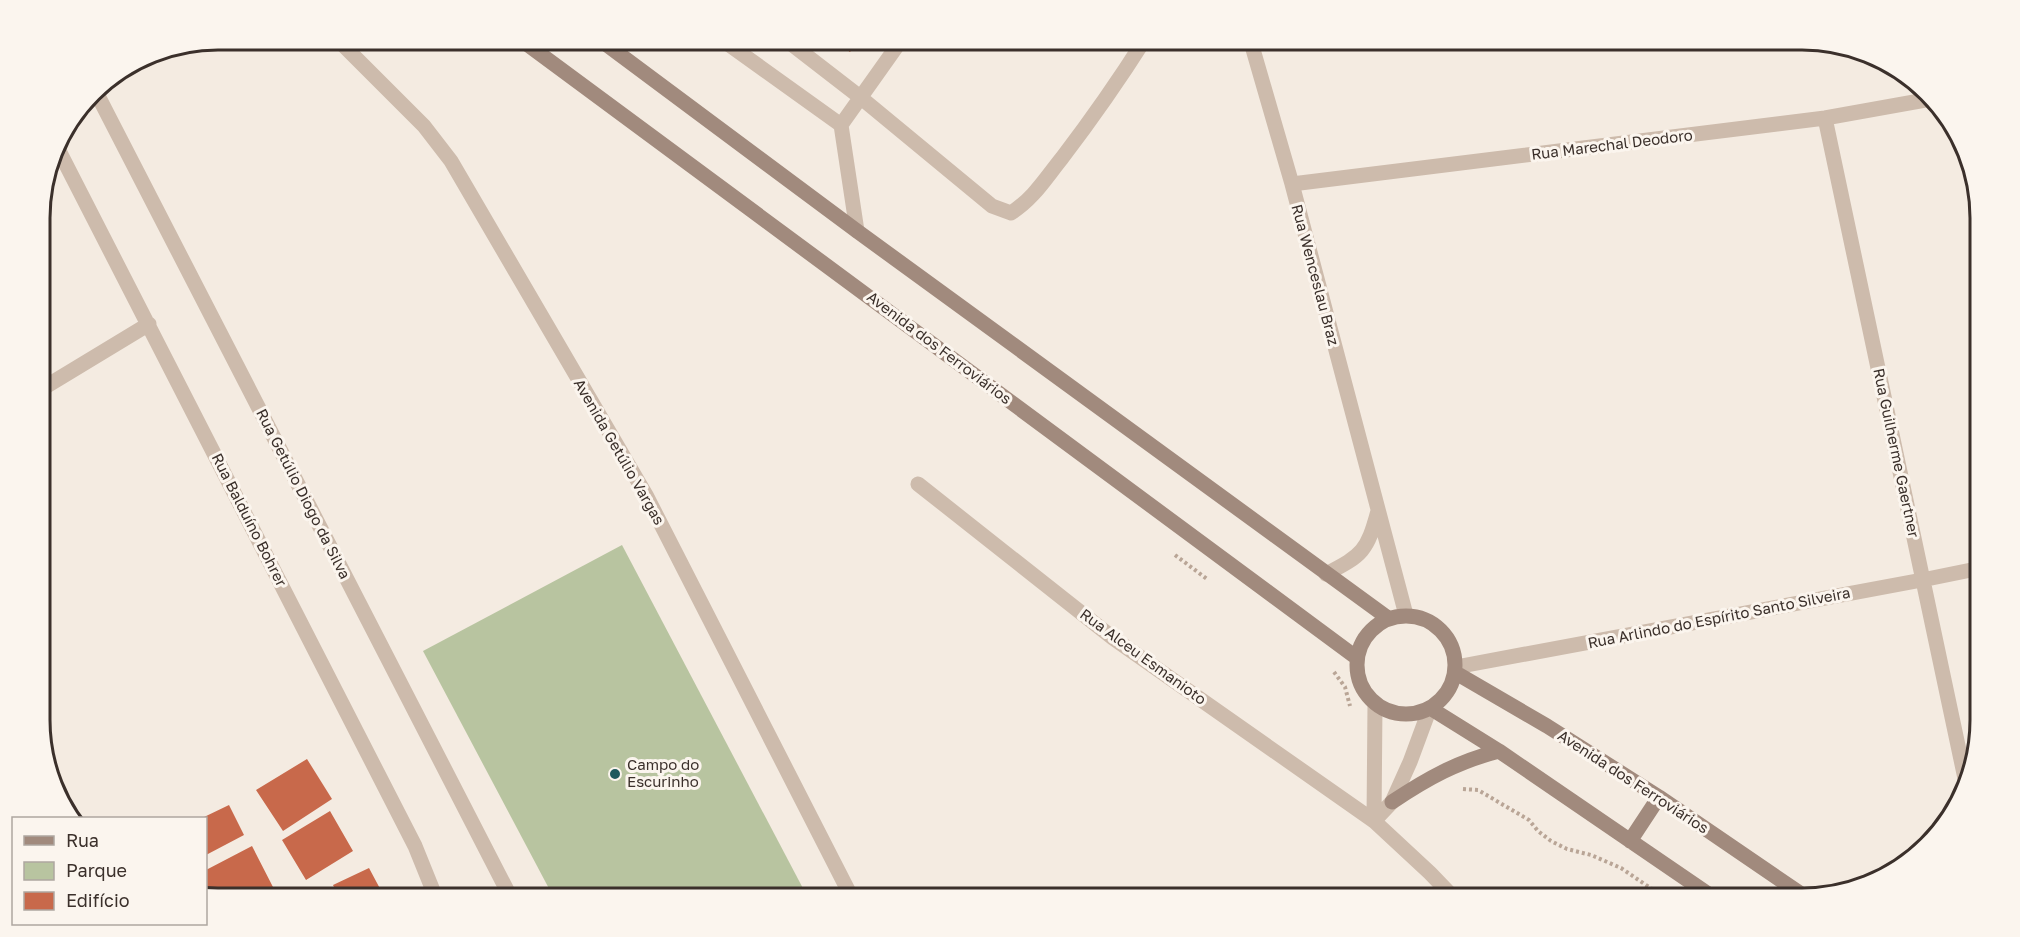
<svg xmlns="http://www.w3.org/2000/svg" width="2020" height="937" font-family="'Golos Text',sans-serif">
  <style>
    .green { fill: #b8c4a0 }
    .building { fill: #c8694b }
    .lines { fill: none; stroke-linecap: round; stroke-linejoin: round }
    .path { stroke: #b9a596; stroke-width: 4; stroke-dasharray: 3 3; stroke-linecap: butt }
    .lane { stroke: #cdbbac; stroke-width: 15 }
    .street { stroke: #cdbbac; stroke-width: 15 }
    .secondary { stroke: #a18a7d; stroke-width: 15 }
    .poi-dot { fill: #1f5a5e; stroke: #fbf5ee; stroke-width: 2 }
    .labels { text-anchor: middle; stroke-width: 6; stroke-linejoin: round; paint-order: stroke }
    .street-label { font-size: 15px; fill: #3b302b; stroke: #fbf5ee }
    .poi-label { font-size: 15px; fill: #3b302b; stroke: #fbf5ee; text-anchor: start }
    .rim { fill: none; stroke: #3b302b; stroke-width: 3 }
  </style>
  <rect width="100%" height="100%" fill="#f4ebe1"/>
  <path class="green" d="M622,545L807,896L804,898H554L423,651Z"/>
  <path class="building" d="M832,39H859L850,52Z
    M307,759L332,799L283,831L256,790Z
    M229,805L244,835L206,855V818H202Z
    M330,811L353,851L306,880L282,840Z
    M252,846L274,889L257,898H217L206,896V870Z
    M369,868L385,898H339L333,885Z"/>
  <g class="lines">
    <path class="path" d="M488,39L497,46
      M1175,555L1207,579
      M1334,672L1345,687L1350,706
      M1463,789L1478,790L1529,820L1538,831L1551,841L1567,849L1591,855L1621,868L1665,898"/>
    <path class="lane" d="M721,39L841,125L857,231
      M785,39L860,97L992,206L1011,213C1034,198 1045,179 1062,158C1091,120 1119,80 1145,39
      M841,125L902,39"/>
    <path class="street" d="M337,39L424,126L451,161L646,495L852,898
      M1250,39L1292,184L1406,615
      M95,90L511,898
      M1825,118L1967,788
      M56,145L415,846L436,898
      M1292,184L1825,118L1931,99
      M40,390L149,324
      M918,484L1113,638L1374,821L1430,873L1454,898
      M1326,574C1363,555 1367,551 1378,511
      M1456,667L1922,580L1981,568
      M1374,821L1392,802L1410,762L1430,708
      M1374,821L1375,704"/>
    <path class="secondary" d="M520,39L1357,658
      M599,39L857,231L1388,618
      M1357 665a49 49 0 1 1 98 0a49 49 0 1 1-98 0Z
      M1456,673L1547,726L1659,797L1807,898
      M1430,708L1499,751L1714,898
      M1392,802C1428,778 1457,762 1499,751
      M1630,841L1659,797"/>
  </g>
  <circle class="poi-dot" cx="615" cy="774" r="6"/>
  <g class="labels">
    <g class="street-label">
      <text transform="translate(1612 145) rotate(-7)" y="5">Rua Marechal Deodoro</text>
      <text transform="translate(1315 275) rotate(75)" y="5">Rua Wenceslau Braz</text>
      <text transform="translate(939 348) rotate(37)" y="5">Avenida dos Ferroviários</text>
      <text transform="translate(619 452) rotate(60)" y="5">Avenida Getúlio Vargas</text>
      <text transform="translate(1896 453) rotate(78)" y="5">Rua Guilherme Gaertner</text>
      <text transform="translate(303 494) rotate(63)" y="5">Rua Getúlio Diogo da Silva</text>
      <text transform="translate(249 520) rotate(63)" y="5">Rua Balduíno Bohrer</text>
      <text transform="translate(1719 618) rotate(-11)" y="5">Rua Arlindo do Espírito Santo Silveira</text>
      <text transform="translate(1143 657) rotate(36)" y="5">Rua Alceu Esmanioto</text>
      <text transform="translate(1633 782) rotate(33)" y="5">Avenida dos Ferroviários</text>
    </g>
    <g class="poi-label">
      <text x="627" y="770">Campo do<tspan x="627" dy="17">Escurinho</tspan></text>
    </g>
  </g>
  <path d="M0 0H2020V937H0ZM218 50H1802A168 168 0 0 1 1970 218V720A168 168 0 0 1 1802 888H218A168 168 0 0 1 50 720V218A168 168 0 0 1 218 50Z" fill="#fbf5ee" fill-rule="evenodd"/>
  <path class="rim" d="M218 50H1802A168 168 0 0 1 1970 218V720A168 168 0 0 1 1802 888H218A168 168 0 0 1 50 720V218A168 168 0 0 1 218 50Z"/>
  <rect x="12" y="817" width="195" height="108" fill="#fbf5ee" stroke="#aea6a0" stroke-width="1.5"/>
  <rect x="24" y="836" width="30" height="9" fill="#a18a7d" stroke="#aea6a0" stroke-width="1.5"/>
  <text x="66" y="847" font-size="18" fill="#3b302b">Rua</text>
  <rect x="24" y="862" width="30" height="18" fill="#b8c4a0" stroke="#aea6a0" stroke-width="1.5"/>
  <text x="66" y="877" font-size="18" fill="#3b302b">Parque</text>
  <rect x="24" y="892" width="30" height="18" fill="#c8694b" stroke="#aea6a0" stroke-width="1.5"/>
  <text x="66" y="907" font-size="18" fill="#3b302b">Edifício</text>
</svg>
